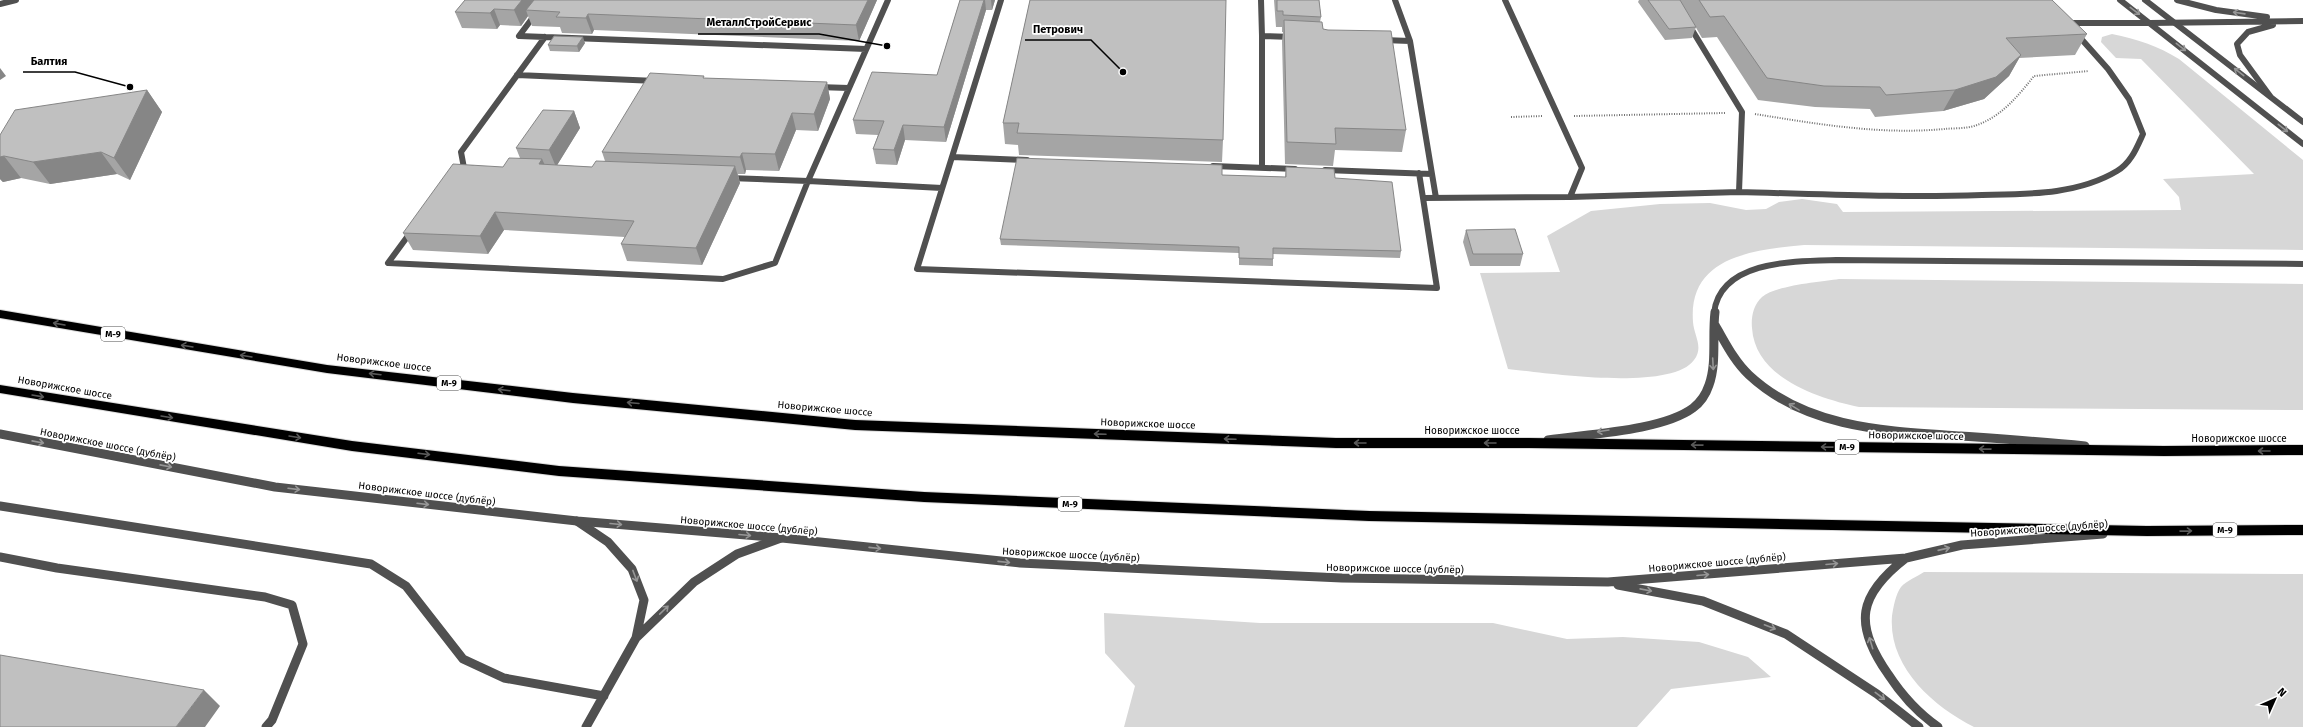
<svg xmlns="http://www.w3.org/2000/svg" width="2303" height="727" font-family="'Fira Sans',sans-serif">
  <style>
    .green { fill: #d7d7d7 }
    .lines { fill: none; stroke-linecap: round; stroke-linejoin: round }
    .motorway-casing { stroke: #dbdbdb; stroke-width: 2 }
    .path { stroke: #727272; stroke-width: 2; stroke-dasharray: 1 1.5; stroke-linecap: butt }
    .service-far1 { stroke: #505050; stroke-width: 6 }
    .service { stroke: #505050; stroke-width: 9 }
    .minor { stroke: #505050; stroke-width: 6 }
    .tertiary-far1 { stroke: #505050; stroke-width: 6 }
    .tertiary { stroke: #505050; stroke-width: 9 }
    .motorway { fill: #000; fill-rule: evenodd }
    .wall { fill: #a5a5a5 }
    .shaded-wall { fill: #868686 }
    .building { fill: #c0c0c0; stroke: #868686 }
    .oneway { stroke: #969696 }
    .oneway2 { stroke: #595959 }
    .labels { text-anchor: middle; stroke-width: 3.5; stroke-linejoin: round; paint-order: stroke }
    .shield { fill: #fff; stroke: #4c4c4c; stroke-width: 1 }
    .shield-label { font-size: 9px; font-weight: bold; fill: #000 }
    .street-label { font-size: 10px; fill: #000; stroke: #fff }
    .leader { fill: none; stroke: #000; stroke-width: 1.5 }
    .callout-dot { fill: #000; stroke: #fff; stroke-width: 1.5 }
    .callout-label { font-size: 11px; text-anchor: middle; font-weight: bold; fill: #000; stroke: #fff; stroke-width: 3.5; stroke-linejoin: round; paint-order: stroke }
  </style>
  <rect width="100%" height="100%" fill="#fff"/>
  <path class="green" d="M2112,34C2137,39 2158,46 2179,59L2303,160V250L1804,245C1754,250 1688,256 1693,322C1694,336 1704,347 1694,360C1671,392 1545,373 1508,369L1480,273L1560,272L1547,236L1591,211L1660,204L1710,203L1746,210L1766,209L1779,202L1802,199L1837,204L1843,212L2181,210L2179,197L2163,179L2254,174L2141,59L2116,58L2101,42L2102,37Z
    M1839,279L2303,284V410L1859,407C1818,398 1755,378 1752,328C1751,318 1753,305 1762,297C1777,285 1820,282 1839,279Z
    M1924,572L2303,574V727H1974C1932,706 1888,666 1892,616C1893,608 1896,593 1901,587C1906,581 1918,576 1924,572Z
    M1104,613L1260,623H1493L1567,639L1623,637L1699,642L1748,657L1771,677L1671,689L1637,727H1124L1135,686L1105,653Z"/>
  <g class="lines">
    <defs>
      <path id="motorway" d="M0,310L327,365L573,393L855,420L1336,438H1529L2164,446L2303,445V455L2164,456L1529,448H1336L855,430L573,403L327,373L0,318Z
        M0,385L352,441L559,466L924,492L1369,511L2147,526L2303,525V535L2147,536L1369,521L924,502L559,476L352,451L0,393Z"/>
    </defs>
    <use href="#motorway" class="motorway-casing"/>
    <path class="path" d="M1755,114C1817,124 1880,135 1944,129C1954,128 1967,129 1977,125C2002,116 2018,96 2034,76L2089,71
      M1574,116L1725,113
      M1511,117L1543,116"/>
    <path class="service-far1" d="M546,0L519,36L866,49
      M888,0L808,181L942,188
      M1001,0L917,269L1437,288L1423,198L1570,197L1739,192
      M1261,0L1262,36
      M1395,0L1410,41
      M1505,0L1582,168L1570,197
      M0,4L16,0
      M2067,23H2150
      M1689,25L1742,112L1739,192C1820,194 1901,198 1982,195C2027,194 2077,195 2117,171C2131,163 2137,147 2143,134L2129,99L2108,69L2076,33
      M517,75L656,81
      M817,87L849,88
      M952,157L1027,160
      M1213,166L1295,169
      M472,168H464L461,152L545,37
      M1262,168V36L1292,37
      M1325,170L1432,174L1410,41L1383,40
      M1419,173L1423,198
      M1432,174L1436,198
      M413,229L388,263L723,279L775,263L808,181L729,178"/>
    <path class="service" d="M0,506L371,564L406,586L463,659L504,678L604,696
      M577,521L608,542L632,569L644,600L636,638
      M0,557L57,568L265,597L292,605L303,644L272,720L266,727
      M586,727L636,638L694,582L737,554L781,538"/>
    <path class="minor" d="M2177,0L2216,10L2267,17
      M2150,23L2303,21
      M2270,96L2240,55L2237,44L2248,32L2273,25"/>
    <path class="tertiary-far1" d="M2120,0L2303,144
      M2145,0L2303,122
      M1714,313C1720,260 1796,261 1836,260L2303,264"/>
    <path class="tertiary" d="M1715,325C1725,342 1734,361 1749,375C1807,429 1887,431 1961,436C2002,439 2044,442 2085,446
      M0,434L275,487L577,521L782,538L1020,563L1342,578L1608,582L1906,558L1962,545L2103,534
      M1548,440C1587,434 1662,431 1693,408C1701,402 1706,394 1709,385C1717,363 1712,336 1715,312
      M1906,558C1858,595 1853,624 1888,674C1901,694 1918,713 1938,727
      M1618,585L1703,601L1786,634L1877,694L1919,727"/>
    <use href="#motorway" class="motorway"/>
  </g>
  <path class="wall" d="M465,0H877L859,41L594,30L592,34L562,33L560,27L532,26L528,16L521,26L500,25L497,29L462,28L455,12Z
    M960,0H995L992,10H986L946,142L905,140L897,165L876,164L873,149L878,135L856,134L853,120L937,75Z
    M1030,0L1223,140L1222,162L1019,155L1018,145L1005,144L1003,123Z
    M1274,0H1319L1321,17L1320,22L1323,29L1406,130L1402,152L1335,150L1333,166L1285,164L1282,41L1283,32H1282V27H1276Z
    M1639,0H2052L2087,34L2075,55L2019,58L2009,76L1984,99L1943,111L1875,117L1870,109L1815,107L1758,100L1717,37L1702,38L1680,0L1696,27L1692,38L1665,40L1638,2Z
    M585,43L579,52L550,51L548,45Z
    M705,78L827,82L830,99L818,131L796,130L779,171L746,170L745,174H738L740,183L702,265L627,261L621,244L625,237L504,230L488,254L413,250L403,233L503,167L520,158L516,148L574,111L580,128L557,165L592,167L605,161L602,152Z
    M147,90L162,112L130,180L117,174L50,184L21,178L3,182L0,179V135Z
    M1286,167L1335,178L1401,251L1400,258L1273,254V266L1239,265V253L1001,245L1000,239L1222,175L1285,177Z
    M1466,230L1523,254L1520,266H1470L1463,242Z"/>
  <path class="shaded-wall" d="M522,0H540L526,10L528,16L521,26L514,10Z
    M868,0H877L859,41L856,25Z
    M984,0H985L986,10L946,142L944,127Z
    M991,0H995L992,10Z
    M494,9L500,25L497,29L490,13Z
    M588,14L594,30L592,34L586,18Z
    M583,37L585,43L579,52L577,46Z
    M2021,55L2009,76L1984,99L1943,111L1955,90Z
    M0,68L6,76L0,80Z
    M827,82L830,99L818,131L814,114Z
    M147,90L162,112L130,180L114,158Z
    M574,111L580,128L556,167L549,150Z
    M792,113L796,130L779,171L775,154Z
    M903,125L905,140L897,165L894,150Z
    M101,152L117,174L50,184L33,162Z
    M742,153L746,170L745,174L740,157Z
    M4,156L21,178L3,182L0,179V157Z
    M542,159L550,176L539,164Z
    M735,166L740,183L702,265L696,248Z
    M495,212L504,230L488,254L480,236Z
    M204,690L220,706L205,727H176Z"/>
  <path class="building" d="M465,0H522L514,10L494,9L490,13L455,12Z
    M534,0H868L856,25L588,14L586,18L556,17L560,12L526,10Z
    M960,0H984L944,127L903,125L894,150L873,149L884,121L853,120L872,72L937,75Z
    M1030,0H1226L1223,140L1017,133L1019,123H1003Z
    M1277,0H1319L1321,17L1283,15V11H1277Z
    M1648,0H1680L1696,27L1669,29Z
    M1699,0H2052L2087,34L2006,38L2021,55L1996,77L1955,90L1886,95L1880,87L1824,86L1767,78L1724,16L1710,17Z
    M1284,20L1322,22L1323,29L1328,30L1391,31L1406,130L1335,128L1336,144L1287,142Z
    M554,36L583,37L577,46L548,45Z
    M650,73L704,76L703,78L827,82L814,114L792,113L775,154L742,153L740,157L602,152Z
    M147,90L114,158L101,152L33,162L4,156L0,157V135L15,110Z
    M543,110L574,111L549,150L516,148Z
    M509,158L542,159L539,164L592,167L596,161L735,166L696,248L621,244L634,221L495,212L480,236L403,233L453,164L503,167Z
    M1017,158L1222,165V175L1286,177V167L1334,169L1335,178L1392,182L1401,251L1273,248V259L1239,258V247L1000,239Z
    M1515,229L1523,254H1473L1466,230Z
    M0,655L204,690L176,727H0Z"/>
  <defs><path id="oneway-shaft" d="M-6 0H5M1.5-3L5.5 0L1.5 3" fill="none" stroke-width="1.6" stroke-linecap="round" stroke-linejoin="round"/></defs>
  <g class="oneway">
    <use href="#oneway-shaft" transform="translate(2135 11) rotate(37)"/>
    <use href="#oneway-shaft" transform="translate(2239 13) rotate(-172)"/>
    <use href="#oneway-shaft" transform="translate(2181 47) rotate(38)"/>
    <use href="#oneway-shaft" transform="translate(2239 72) rotate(-142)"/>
    <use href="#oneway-shaft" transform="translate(2283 128) rotate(38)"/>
    <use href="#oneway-shaft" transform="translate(1713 364) rotate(87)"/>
    <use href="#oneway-shaft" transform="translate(1794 407) rotate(-149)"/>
    <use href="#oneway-shaft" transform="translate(1603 431) rotate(171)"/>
    <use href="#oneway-shaft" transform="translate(38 442) rotate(11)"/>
    <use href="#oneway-shaft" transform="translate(166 466) rotate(11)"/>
    <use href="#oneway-shaft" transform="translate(294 489) rotate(7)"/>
    <use href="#oneway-shaft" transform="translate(423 504) rotate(7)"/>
    <use href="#oneway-shaft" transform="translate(616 524) rotate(5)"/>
    <use href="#oneway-shaft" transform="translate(745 535) rotate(5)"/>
    <use href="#oneway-shaft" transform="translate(875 548) rotate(6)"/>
    <use href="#oneway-shaft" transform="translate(1944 549) rotate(-13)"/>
    <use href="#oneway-shaft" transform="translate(1004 562) rotate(6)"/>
    <use href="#oneway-shaft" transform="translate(1832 564) rotate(-5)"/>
    <use href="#oneway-shaft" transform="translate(1703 575) rotate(-5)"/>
    <use href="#oneway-shaft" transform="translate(635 576) rotate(69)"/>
    <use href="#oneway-shaft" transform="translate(1646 590) rotate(11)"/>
    <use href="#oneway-shaft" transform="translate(664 610) rotate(-44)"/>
    <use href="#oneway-shaft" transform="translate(1770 627) rotate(21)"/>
    <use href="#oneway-shaft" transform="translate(1871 643) rotate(-107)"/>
    <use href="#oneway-shaft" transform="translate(1880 696) rotate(37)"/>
  </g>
  <g class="oneway2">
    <use href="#oneway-shaft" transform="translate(59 324) rotate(-170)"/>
    <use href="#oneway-shaft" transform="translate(187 346) rotate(-171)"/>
    <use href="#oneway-shaft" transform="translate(246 356) rotate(-171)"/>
    <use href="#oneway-shaft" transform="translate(375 374) rotate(-173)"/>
    <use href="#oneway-shaft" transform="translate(504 390) rotate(-173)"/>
    <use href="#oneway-shaft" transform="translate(38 396) rotate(10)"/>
    <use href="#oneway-shaft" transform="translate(633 403) rotate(-175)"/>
    <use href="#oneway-shaft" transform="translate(167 417) rotate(9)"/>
    <use href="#oneway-shaft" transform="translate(1100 434) rotate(-178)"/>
    <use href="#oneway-shaft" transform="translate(295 437) rotate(9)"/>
    <use href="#oneway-shaft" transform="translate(1230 439) rotate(-178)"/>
    <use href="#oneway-shaft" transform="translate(1360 443) rotate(-180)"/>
    <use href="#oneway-shaft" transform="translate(1490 443) rotate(-180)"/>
    <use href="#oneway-shaft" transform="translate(1697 445) rotate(-179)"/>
    <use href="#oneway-shaft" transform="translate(1827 447) rotate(-179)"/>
    <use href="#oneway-shaft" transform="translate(1985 449) rotate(-179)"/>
    <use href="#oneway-shaft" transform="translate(2264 451) rotate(180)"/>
    <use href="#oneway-shaft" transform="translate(424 454) rotate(7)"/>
    <use href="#oneway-shaft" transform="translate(2186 531) rotate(-1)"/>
  </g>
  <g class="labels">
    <g class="shield">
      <rect x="101" y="327" width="24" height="14" rx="3"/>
      <rect x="437" y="376" width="24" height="14" rx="3"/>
      <rect x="1835" y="440" width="24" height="14" rx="3"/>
      <rect x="1058" y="497" width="24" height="14" rx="3"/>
      <rect x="2213" y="523" width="24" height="14" rx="3"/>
    </g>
    <g class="shield-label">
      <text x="113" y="337">М-9</text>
      <text x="449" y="386">М-9</text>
      <text x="1847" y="450">М-9</text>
      <text x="1070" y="507">М-9</text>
      <text x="2225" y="533">М-9</text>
    </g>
    <g class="street-label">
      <text transform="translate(384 362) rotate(7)" y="4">Новорижское шоссе</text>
      <text transform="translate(65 387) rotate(10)" y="4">Новорижское шоссе</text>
      <text transform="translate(825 408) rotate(5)" y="4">Новорижское шоссе</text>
      <text transform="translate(1148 423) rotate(2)" y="4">Новорижское шоссе</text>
      <text x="1472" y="434">Новорижское шоссе</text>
      <text transform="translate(1916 435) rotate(1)" y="4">Новорижское шоссе</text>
      <text x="2239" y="442">Новорижское шоссе</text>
      <text transform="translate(108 444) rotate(11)" y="4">Новорижское шоссе (дублёр)</text>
      <text transform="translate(427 493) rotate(7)" y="4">Новорижское шоссе (дублёр)</text>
      <text transform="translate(749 525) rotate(5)" y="4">Новорижское шоссе (дублёр)</text>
      <text transform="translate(2039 528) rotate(-4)" y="4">Новорижское шоссе (дублёр)</text>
      <text transform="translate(1071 554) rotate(3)" y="4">Новорижское шоссе (дублёр)</text>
      <text transform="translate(1717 562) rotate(-5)" y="4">Новорижское шоссе (дублёр)</text>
      <text transform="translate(1395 568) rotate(1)" y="4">Новорижское шоссе (дублёр)</text>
    </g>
  </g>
  <path class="leader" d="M887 46L819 34H698M1123 72L1091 40H1025M130 87L75 72H23"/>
  <g class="callout-dot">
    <circle cx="887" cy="46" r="4"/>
    <circle cx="1123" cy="72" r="4"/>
    <circle cx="130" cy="87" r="4"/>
  </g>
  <g class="callout-label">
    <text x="759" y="26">МеталлСтройСервис</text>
    <text x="1058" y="33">Петрович</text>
    <text x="49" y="65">Балтия</text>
  </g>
  <g transform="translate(2275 699) rotate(45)" stroke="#ffffff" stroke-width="3" paint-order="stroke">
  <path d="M0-3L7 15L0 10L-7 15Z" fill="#000000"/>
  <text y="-6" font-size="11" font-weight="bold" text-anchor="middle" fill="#000000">N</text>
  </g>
</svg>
